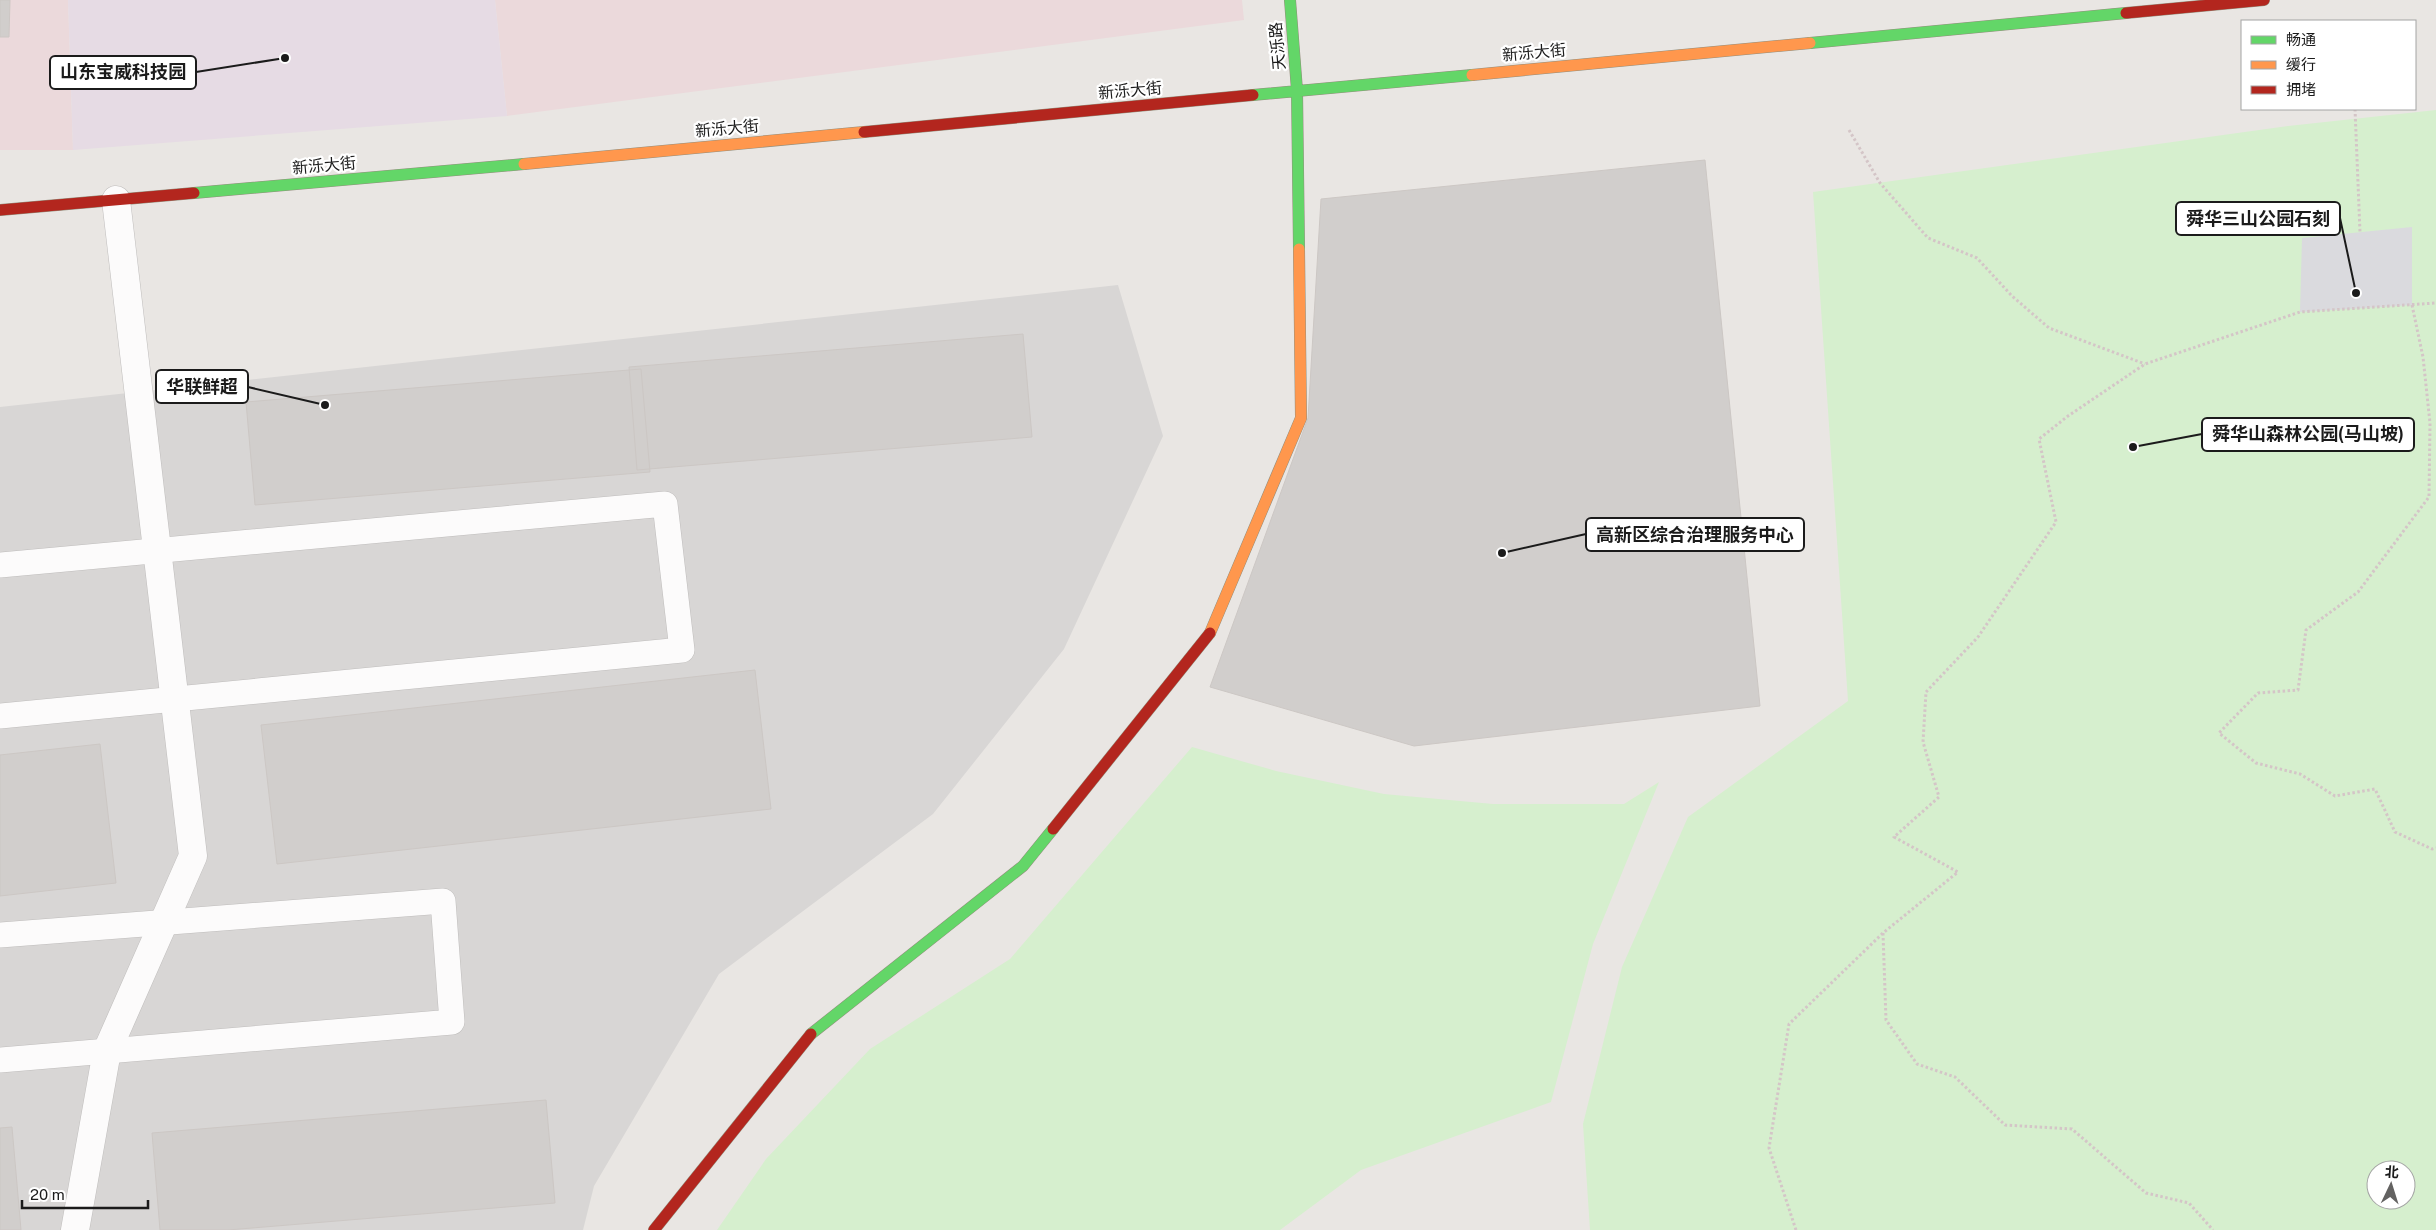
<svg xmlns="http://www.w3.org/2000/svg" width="2436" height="1230" font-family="'Public Sans','Noto Sans SC',sans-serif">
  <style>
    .residential { fill: #d8d6d5 }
    .commercial { fill: #ebd9db }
    .industrial { fill: #e6dbe4 }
    .park { fill: #d6efce; fill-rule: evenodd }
    .plaza { fill: #dadade }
    .building { fill: #d1cecc; stroke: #ccc7c4 }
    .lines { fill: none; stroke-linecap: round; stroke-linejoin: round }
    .lane-casing { stroke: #bfbdbc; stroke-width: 26 }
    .street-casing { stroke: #bfbdbc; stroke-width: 29 }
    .fast-casing { stroke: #928e7c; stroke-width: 12 }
    .slow-casing { stroke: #928e7c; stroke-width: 12 }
    .jam-casing { stroke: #928e7c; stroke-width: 12 }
    .path { stroke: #d4c5c7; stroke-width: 3; stroke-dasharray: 2.5 2.5; stroke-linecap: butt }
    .lane { stroke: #fcfbfb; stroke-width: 25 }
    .street { stroke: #fcfbfb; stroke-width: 28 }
    .fast { stroke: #63d668; stroke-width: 11 }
    .slow { stroke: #ff974d; stroke-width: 11 }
    .jam { stroke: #b3261e; stroke-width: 11 }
    .labels { text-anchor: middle; stroke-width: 4.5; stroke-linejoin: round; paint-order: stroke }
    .street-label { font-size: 16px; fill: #1b1b1b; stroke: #fff }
    .leader { fill: none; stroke: #1b1b1b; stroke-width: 2 }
    .callout-dot { fill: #1b1b1b; stroke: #fff; stroke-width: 2 }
    .callout { fill: #fff; stroke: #1b1b1b; stroke-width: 2 }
    .callout-label { font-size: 18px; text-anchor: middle; font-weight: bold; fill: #1b1b1b }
  </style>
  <rect width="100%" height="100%" fill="#e9e6e3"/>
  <path class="residential" d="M1118,285L1163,436L1064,649L933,814L719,974L594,1186L583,1230H0V407Z"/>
  <path class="commercial" d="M0,0H68L73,150H0Z
    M495,0H1242L1244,20L507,116Z"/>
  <path class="industrial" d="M68,0H495L507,116L73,150Z"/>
  <path class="park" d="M2436,110V1230H1590L1583,1124L1622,967L1688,817L1848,701L1813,192L2288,126ZM2376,1170H2406V1200H2376Z
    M1192,747L1276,771L1384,794L1493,804H1624L1659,782L1593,944L1551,1102L1361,1170L1280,1230H717L766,1159L870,1049L1010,959Z"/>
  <path class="plaza" d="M2412,227V305L2300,312L2302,238Z"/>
  <path class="building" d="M0,0H10L9,37H0Z
    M1705,160L1760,706L1414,746L1210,687L1308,418L1321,199Z
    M1023,334L1032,437L637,470L629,367Z
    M641,369L650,472L255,505L246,402Z
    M755,670L771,809L277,864L261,725Z
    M100,744L116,883L0,896V755Z
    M546,1100L555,1203L228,1230H160L152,1133Z
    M12,1127L21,1230H0V1128Z"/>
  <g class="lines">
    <defs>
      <path id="lane" d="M0,565L665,504L682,650L0,716
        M0,935L443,901L452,1022L0,1060"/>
      <path id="street" d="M75,1230L107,1051L193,856L116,200"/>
      <path id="fast" d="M1290,0L1297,90L1299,249
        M1810,43L2126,13
        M1253,95L1472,75
        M194,193L524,164
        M811,1034L1023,866L1053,829"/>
      <path id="slow" d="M1472,75L1810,43
        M524,164L864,132
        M1210,633L1301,418L1299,249"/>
      <path id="jam" d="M2126,13L2264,0
        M864,132L1253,95
        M0,210L194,193
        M1053,829L1210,633
        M654,1230L811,1034"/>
    </defs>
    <use href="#lane" class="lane-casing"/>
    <use href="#street" class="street-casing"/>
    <use href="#fast" class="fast-casing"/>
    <use href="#slow" class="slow-casing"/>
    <use href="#jam" class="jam-casing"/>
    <path class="path" d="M2355,109L2360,232
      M1849,130L1880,183L1928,238L1977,258L2012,296L2049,328L2145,364
      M2412,305L2423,357L2430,423L2429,497L2358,592L2306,630L2298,690L2258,693L2219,733L2256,763L2300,774L2335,796L2375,789L2395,832L2432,849L2436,848
      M1883,933L1886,1020L1917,1064L1955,1077L2005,1125L2072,1129L2146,1193L2189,1203L2213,1230
      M1796,1230L1769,1148L1789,1024L1883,933L1958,872L1894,837L1939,797L1923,742L1926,692L1978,637L2056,522L2039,439L2068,416L2145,364L2300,312L2436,303"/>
    <use href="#lane" class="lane"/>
    <use href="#street" class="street"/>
    <use href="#fast" class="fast"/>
    <use href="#slow" class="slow"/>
    <use href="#jam" class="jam"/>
  </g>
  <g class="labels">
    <g class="street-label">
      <text transform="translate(1277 46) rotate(-95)" y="6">天泺路</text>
      <text transform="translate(1534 52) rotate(-5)" y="6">新泺大街</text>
      <text transform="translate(1130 90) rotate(-5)" y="6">新泺大街</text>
      <text transform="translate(727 128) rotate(-5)" y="6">新泺大街</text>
      <text transform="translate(324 165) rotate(-5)" y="6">新泺大街</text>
    </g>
  </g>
  <path class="leader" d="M285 58L196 72M2356 293L2340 218M325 405L248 387M2133 447L2202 434M1502 553L1586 534"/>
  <g class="callout-dot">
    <circle cx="285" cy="58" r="5"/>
    <circle cx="2356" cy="293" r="5"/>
    <circle cx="325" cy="405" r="5"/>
    <circle cx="2133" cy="447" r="5"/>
    <circle cx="1502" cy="553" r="5"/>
  </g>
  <g class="callout">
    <rect x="50" y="56" width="146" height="33" rx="5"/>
    <rect x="2176" y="202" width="164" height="33" rx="5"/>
    <rect x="156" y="370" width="92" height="33" rx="5"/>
    <rect x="2202" y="418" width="212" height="33" rx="5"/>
    <rect x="1586" y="518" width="218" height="33" rx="5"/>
  </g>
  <g class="callout-label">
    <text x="123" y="78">山东宝威科技园</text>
    <text x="2258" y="225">舜华三山公园石刻</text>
    <text x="202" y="393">华联鲜超</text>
    <text x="2308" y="440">舜华山森林公园(马山坡)</text>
    <text x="1695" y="541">高新区综合治理服务中心</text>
  </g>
  <rect x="2241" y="20" width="175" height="90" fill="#ffffff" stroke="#a4a4a4"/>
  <rect x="2251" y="36" width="25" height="8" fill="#63d668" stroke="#a4a4a4"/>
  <text x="2286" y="45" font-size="15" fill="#1b1b1b">畅通</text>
  <rect x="2251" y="61" width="25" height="8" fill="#ff974d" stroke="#a4a4a4"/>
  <text x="2286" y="70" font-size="15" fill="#1b1b1b">缓行</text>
  <rect x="2251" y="86" width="25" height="8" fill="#b3261e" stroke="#a4a4a4"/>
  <text x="2286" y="95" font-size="15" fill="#1b1b1b">拥堵</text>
  <g transform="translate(2391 1185) rotate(4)"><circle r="24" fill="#ffffff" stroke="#a4a4a4"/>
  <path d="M0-4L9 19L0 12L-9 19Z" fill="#636261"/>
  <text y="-8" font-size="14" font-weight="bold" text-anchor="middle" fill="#1b1b1b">北</text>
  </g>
  <path d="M22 1200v8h126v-8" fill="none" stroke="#1b1b1b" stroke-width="2.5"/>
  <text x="30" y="1200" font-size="15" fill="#1b1b1b" stroke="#ffffff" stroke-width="4" paint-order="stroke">20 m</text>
</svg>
